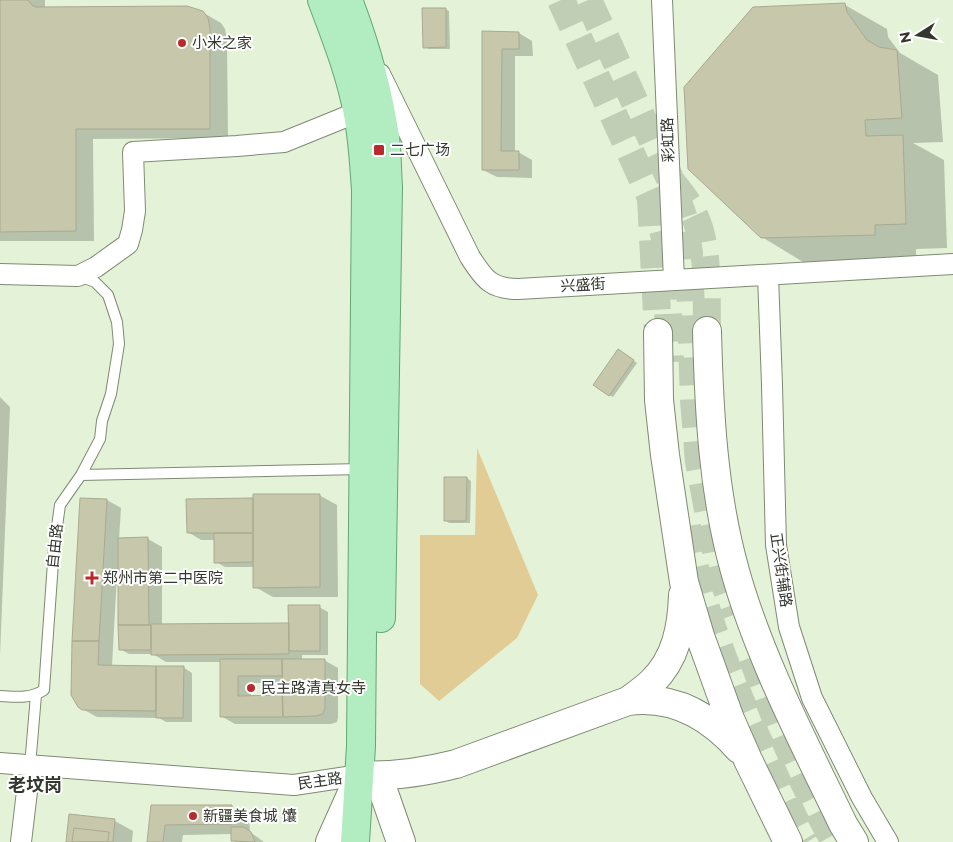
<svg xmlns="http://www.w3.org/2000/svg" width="953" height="842" font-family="Montserrat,'Noto Sans SC',sans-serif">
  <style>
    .green { fill: #e2cc96 }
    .shadow { fill: #0003; fill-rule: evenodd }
    .building { fill: #c6c7ab; stroke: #a9aa8f }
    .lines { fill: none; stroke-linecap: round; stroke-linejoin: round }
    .secondary-tunnel { stroke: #c1ceb6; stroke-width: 28; stroke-dasharray: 28 14; stroke-linecap: butt }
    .primary-tunnel { stroke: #c1ceb6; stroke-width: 28; stroke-dasharray: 28 14; stroke-linecap: butt }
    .lane-casing { stroke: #7e8b73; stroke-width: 12 }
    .street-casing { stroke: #7e8b73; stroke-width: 22 }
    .secondary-casing { stroke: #7e8b73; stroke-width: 30 }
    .primary-casing { stroke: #63a673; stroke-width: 30 }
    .lane { stroke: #fff; stroke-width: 10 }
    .street { stroke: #fff; stroke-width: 20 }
    .secondary { stroke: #fff; stroke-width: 28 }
    .primary { stroke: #b1edc1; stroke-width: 28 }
    .poi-dot { fill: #ba2a2d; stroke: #fff; stroke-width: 2 }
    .labels { text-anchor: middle; stroke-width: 4; stroke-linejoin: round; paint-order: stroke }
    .poi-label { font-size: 15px; fill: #33382e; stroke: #fff; text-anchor: start }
    .street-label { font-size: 15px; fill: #33382e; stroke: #fff }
    .quarter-label { font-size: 18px; font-weight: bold; fill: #33382e; stroke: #fff }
  </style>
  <rect width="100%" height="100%" fill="#e4f3d8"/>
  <path class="green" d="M477,448L538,595L517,638L439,701L420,684V535H475Z"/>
  <path class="shadow" d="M0,0H45V8L202,12L221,23L225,29L227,39L228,138L93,139L94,241H0Z
    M845,5L887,29L888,37L900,53L938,75L943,142L913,143L944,160L947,248L916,249V258L803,262L762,237Z
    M445,9L449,11L450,49H429L424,47Z
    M484,33H519L532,41L533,56H515V152H518L532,160V178L497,177L483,170Z
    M623,353L637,363L613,397L609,395Z
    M0,397L10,407L0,656Z
    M467,478L471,481L470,523H449L445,520Z
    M319,495L337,505L338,597H273L255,587L254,567H225L216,562L215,540H201L188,532L252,500Z
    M81,499L107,500L121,508L119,539H148L162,547V625L290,624L319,607L328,612V655H302V660H324L338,668V717L337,722L331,724H235L221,716V662H166L153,654H129L120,649L119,575H117L112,666L183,667L192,673V722H166L159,718L97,717L79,707ZM251,683H284V696L251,697Z
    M152,806H231L249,816L250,832L264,842H236L232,840V834L183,835L182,842H148Z
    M70,816L115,821L133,831L132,842H68Z"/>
  <path class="building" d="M0,0H28L32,5L36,7L187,6L203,11L208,18L210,28V129H76V231L0,232Z
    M845,3L847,12L867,40L879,47L897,50L902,118L865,120L866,136L903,135L906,224L875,225V235L761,238L688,169L684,87L753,7Z
    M422,8H446V47L423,48Z
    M482,31L519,32V49H502L501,151H519V170H482Z
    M618,349L634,360L609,396L593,385Z
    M444,477H467L466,521H444Z
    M253,494H320V587L253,588Z
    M80,498L107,499L99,641H72Z
    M253,498V533H187L186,499Z
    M214,533H253V562L214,563Z
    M148,537L149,625H118V538Z
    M288,605H320V651H289Z
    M289,623V654L151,655V624Z
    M118,625H151V650H119Z
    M72,641H99L98,665L156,666V711L82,710L78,707L71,695Z
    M220,659H282V676H238V696L282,695L283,717H220Z
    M282,659H325V709L323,714L316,716L283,717Z
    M156,666H184L183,718H156Z
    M151,805H232V824L165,825L163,842H147Z
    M69,814L115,819L113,842H66Z
    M231,827H243L247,829L251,832L255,842L231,841Z
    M74,828L109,832L108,842H72Z"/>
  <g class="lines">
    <path class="secondary-tunnel" d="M671,181C679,191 688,202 693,213C710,246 706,294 707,331
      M651,198L658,333"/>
    <path class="primary-tunnel" d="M561,0L659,215L665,238L666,254L670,362
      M588,0L671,181L684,219L689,253L694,400L699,462L716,552L722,577L736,614
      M687,526C699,609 736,694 772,770C783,794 793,819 807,842
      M752,657C775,719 802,784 835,842"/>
    <defs>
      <path id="lane" d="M81,475L362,469
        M0,696C16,697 30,699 44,690L54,548L60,505L81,475L100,439L102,421L111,394L119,344L117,322L108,295L95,282L79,276
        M30,766L36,695"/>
      <path id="street" d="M662,0L674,280
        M380,74L470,257C484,279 491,289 518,289L953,264
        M0,274L78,276L96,267L128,244L132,230L135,211L133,152L237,146L284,142L358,112
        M768,275L772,385L776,545L789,627L812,698L862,798L888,842
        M0,763L294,785L360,775
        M21,842L30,766"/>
      <path id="secondary" d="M707,331C709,411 713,493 735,571C759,657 804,743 843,824L854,842
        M658,333L659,400L665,455L684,582L700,636L730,719L748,760L788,842
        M628,701C636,695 645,689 652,682C676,659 682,627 683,595
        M378,776L401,842
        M330,842L360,775C393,777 424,772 456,764L628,701C673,695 709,715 739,749"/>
      <path id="primary" d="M322,0C336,37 351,75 358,114C363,139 364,164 366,190L361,746L355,842
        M348,0C365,44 378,90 385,137C387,154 387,171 388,187L381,618"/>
    </defs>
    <use href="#lane" class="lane-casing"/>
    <use href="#street" class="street-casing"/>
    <use href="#secondary" class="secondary-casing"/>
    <use href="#primary" class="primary-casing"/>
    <use href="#lane" class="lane"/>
    <use href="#street" class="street"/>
    <use href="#secondary" class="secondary"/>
    <use href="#primary" class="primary"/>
  </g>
  <g class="poi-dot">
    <circle cx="182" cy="43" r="5"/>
    <rect x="373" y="144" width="12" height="12" rx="2.5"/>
    <path d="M89.5 570.5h5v5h5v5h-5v5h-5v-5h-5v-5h5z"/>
    <circle cx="251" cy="688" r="5"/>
    <circle cx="193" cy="816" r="5"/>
  </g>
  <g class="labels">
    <g class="poi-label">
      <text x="192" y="48">小米之家</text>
      <text x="390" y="155">二七广场</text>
      <text x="103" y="583">郑州市第二中医院</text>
      <text x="261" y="693">民主路清真女寺</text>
      <text x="203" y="821">新疆美食城 馕</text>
    </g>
    <g class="street-label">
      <text transform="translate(668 140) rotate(-92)" y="5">彩虹路</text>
      <text transform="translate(583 285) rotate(-3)" y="5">兴盛街</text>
      <text transform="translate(55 546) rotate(-84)" y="5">自由路</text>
      <text transform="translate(781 570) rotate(82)" y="5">正兴街辅路</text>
      <text transform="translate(320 781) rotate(-8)" y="5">民主路</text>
    </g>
    <g class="quarter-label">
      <text x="35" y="791">老坟岗</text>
    </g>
  </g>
  <g transform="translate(918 35) rotate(259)" stroke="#ffffff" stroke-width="4" paint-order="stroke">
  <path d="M0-4L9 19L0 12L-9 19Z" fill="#33382e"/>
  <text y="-8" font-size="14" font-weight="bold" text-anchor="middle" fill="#33382e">N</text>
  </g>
</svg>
